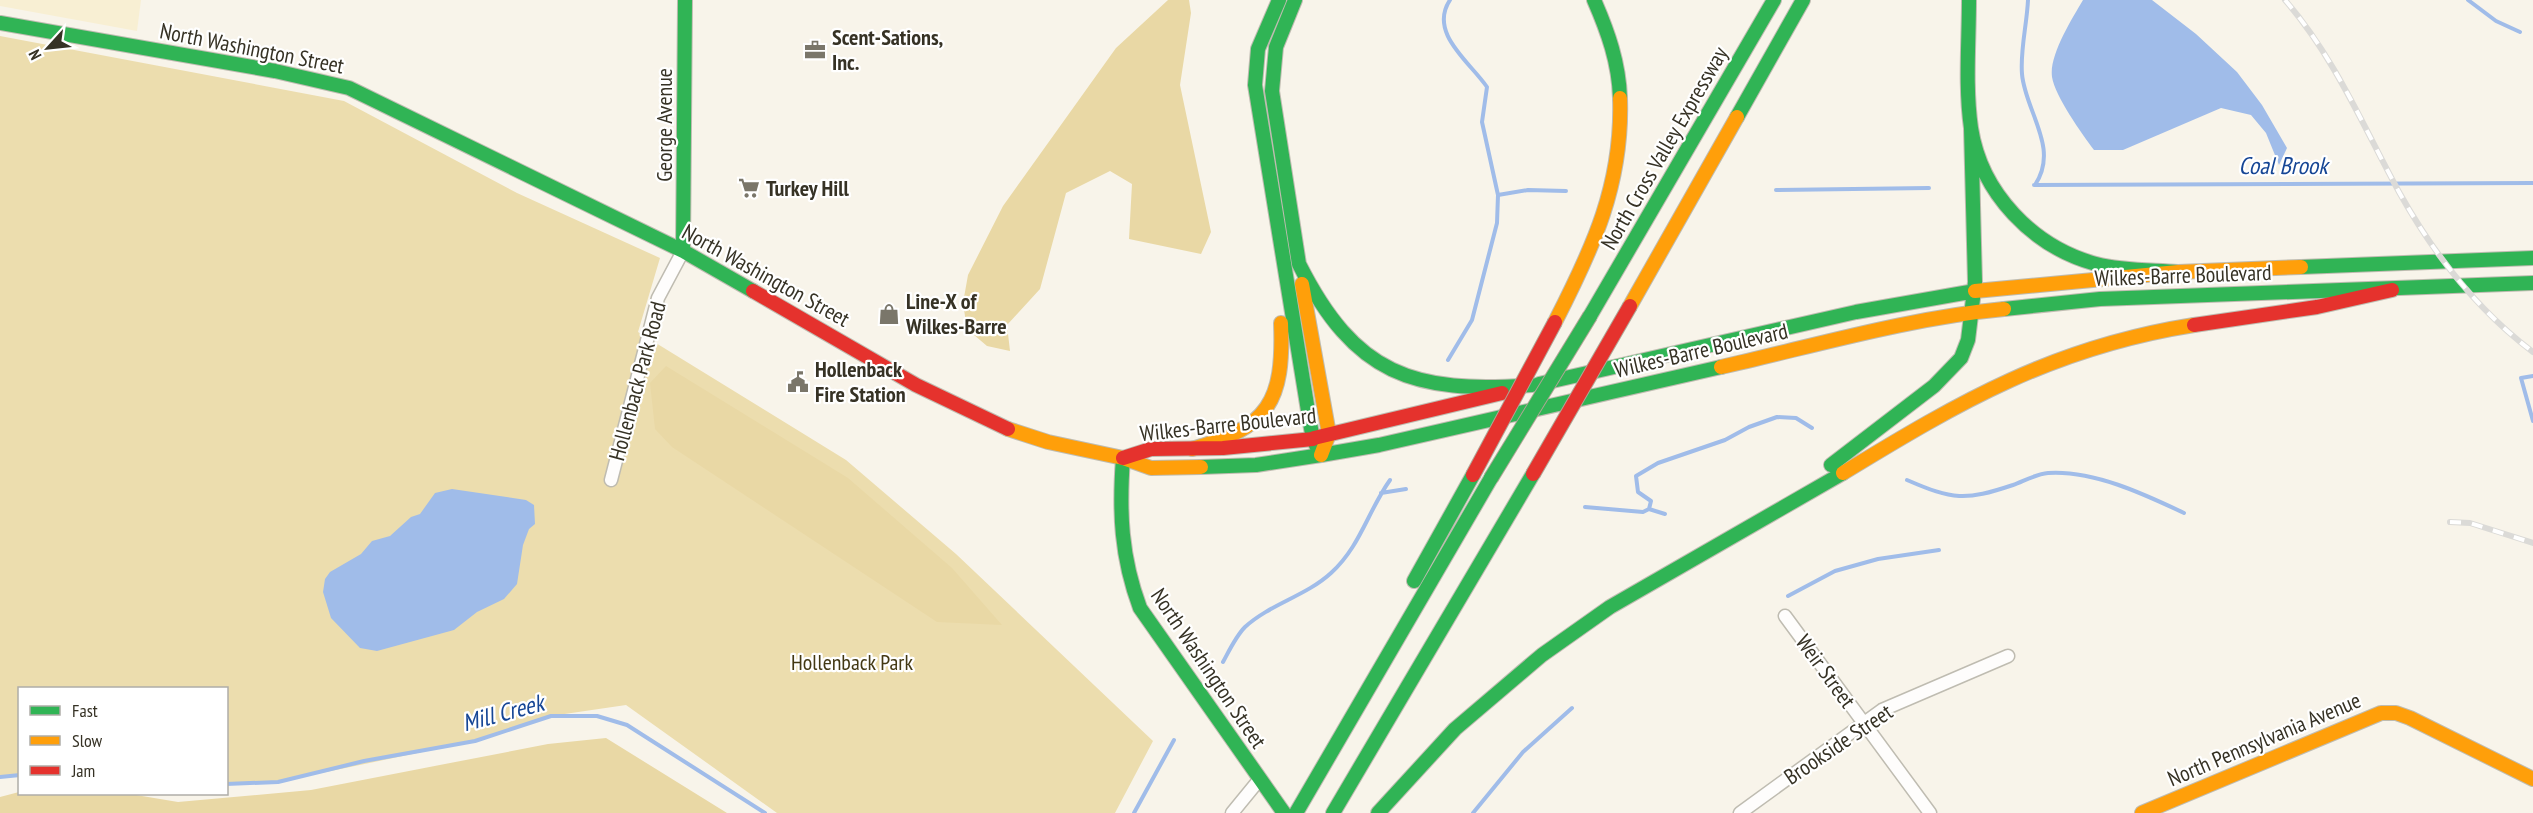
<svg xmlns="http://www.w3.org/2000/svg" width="2533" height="813" font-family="'PT Sans Narrow',sans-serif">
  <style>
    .built { fill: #f8efd3 }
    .green { fill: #ecddae }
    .forest { fill: #e9d8a5 }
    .water { fill: #a0bce9 }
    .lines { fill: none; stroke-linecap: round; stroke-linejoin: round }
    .stream { stroke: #a0bce9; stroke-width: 4 }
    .street-casing { stroke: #bfbcb1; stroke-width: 15 }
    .fast-casing { stroke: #bfbcb1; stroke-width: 16 }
    .slow-casing { stroke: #bfbcb1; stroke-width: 16 }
    .jam-casing { stroke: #bfbcb1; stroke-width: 16 }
    .street { stroke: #fefdfc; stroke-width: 12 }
    .fast { stroke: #30b455; stroke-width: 14 }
    .slow { stroke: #ff9f0a; stroke-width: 14 }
    .jam { stroke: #e5322d; stroke-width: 14 }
    .rail-casing { stroke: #dbdad7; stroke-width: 6 }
    .rail { stroke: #fff; stroke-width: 4; stroke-dasharray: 11; stroke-linecap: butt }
    .fast-bridge-casing { stroke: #b1a596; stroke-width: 16; stroke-linecap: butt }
    .jam-bridge-casing { stroke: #b1a596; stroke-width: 16; stroke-linecap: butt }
    .fast-bridge { stroke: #30b455; stroke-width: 14 }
    .jam-bridge { stroke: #e5322d; stroke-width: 14 }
    .labels { text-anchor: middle; stroke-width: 4.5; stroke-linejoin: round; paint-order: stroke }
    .poi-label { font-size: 22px; font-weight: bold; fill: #363225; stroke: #fff; text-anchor: start }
    .street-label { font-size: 22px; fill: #363225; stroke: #fff }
    .park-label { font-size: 22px; fill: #433813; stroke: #fff }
    .water-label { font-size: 24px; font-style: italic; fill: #164695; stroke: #fff }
  </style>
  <rect width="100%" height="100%" fill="#f8f4ea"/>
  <path class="built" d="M0,0H141L137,31L0,6Z"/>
  <path class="green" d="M0,36L344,101L517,193L660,258L638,332L846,460L956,554L1153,741L1115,813H777L626,705L551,716L475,741L278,782H227L226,688H20L19,775L0,777Z"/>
  <path class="forest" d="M1168,0H1189L1191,13L1180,85L1211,232L1201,254L1129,239L1132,184L1110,171L1066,193L1040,289L1007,325L1010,351L987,346L967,329L963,303L968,275L1003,206L1116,48Z
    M666,366L848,478L952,568L1002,625L937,622L672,447L655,429L650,383Z
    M606,738L727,813H0V797L19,792L130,794L178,802L311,790L548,744Z"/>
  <path class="water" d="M2083,0H2152L2196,34L2237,72L2262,105L2287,148L2279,165L2266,133L2251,115L2221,108L2123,150H2094C2082,134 2055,96 2052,77C2049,55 2072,19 2083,0Z
    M452,489L526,500L534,505L535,524L529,529L523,545L517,584L504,599L477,612L454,630L377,651L360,648L331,618L323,592L325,579L330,572L361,554L372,541L390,536L411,517L420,514L435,493Z"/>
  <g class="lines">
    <path class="stream" d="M2028,0C2027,24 2020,50 2022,74C2025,111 2060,148 2035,185
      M2468,0L2496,21L2520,32
      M2034,185L2533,183
      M1776,190L1929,188
      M1498,195L1528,190L1566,191
      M1448,360L1472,320L1497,223L1498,195L1482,122L1487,87C1470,62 1428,33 1450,0
      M2533,376L2521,378L2533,421
      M1907,480C1953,500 1965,501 2013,485C2024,481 2036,474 2048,473C2093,470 2144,494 2184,513
      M1381,493L1406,489
      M1585,507L1643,512L1649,509L1651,501L1638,492L1636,476L1658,463L1725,440L1749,427L1777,417L1796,418L1812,428
      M1649,509L1665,514
      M1788,596L1835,571L1878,559L1939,550
      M1223,662C1229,651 1236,636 1245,627C1270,604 1306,596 1331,573C1360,547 1368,511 1390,480
      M0,777L20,775
      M226,784L278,782L364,761L475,741L551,716H597L627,725L765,813
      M1134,813L1174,740
      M1473,813L1523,752L1572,708"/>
    <defs>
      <path id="street" d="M611,480L658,298L683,251
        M1785,616L1930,813
        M1232,813L1259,780
        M1740,813L1882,710L2008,656"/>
      <path id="fast" d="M1279,0L1258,49L1255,85L1310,423L1313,439L1321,455
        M1295,0L1276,47L1272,91L1299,264C1355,375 1413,394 1532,385
        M1594,0C1608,32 1619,63 1620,98
        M1969,0C1969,42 1965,86 1971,128C1981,193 2033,247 2096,264C2123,271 2151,270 2178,272
        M0,23L275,71L349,88L683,251L753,291
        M1737,117L1803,0
        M683,251L685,0
        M2301,267L2533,258
        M2004,309L2100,299L2533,283
        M1590,316L1774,0
        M1539,384L1856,312L1975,291
        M1321,455L1379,445L1721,367
        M1123,458C1119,512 1121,557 1140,608L1284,813
        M1831,465L1934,386L1961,358L1968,340L1975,282L1971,128
        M1201,467L1256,465L1321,455
        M1414,581L1473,475
        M1296,813L1491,478
        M1333,813L1533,474
        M1378,813L1455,729L1542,655L1610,607L1843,473"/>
      <path id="slow" d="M1302,284L1329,434L1321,455
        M1975,291L2178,272L2301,267
        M1630,306L1737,117
        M1555,322C1593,248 1623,184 1620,98
        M1721,367C1814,346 1908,318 2004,309
        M1008,429L1048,442L1123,458L1151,468L1201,467
        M1192,449C1269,427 1284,402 1281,323
        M1843,473C1961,401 2054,347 2194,325
        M2142,813L2381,713H2396L2410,718L2533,779"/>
      <path id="jam" d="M753,291L916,385L1008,429
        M2194,325L2317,307L2392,290
        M1314,438L1502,393
        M1123,458L1151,449L1223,448L1313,439"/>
    </defs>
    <use href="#street" class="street-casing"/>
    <use href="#fast" class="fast-casing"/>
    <use href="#slow" class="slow-casing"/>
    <use href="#jam" class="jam-casing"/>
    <use href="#street" class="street"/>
    <use href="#fast" class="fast"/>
    <use href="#slow" class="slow"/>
    <use href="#jam" class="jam"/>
    <defs>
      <path id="rail" d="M2285,0C2335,58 2363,126 2399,192C2433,253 2477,310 2533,352
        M2450,522L2470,523L2533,543"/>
    </defs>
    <use href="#rail" class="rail-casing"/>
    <use href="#rail" class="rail"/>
    <defs>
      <path id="fast-bridge" d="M1491,478L1590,316"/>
      <path id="jam-bridge" d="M1533,474L1630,306
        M1473,475L1555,322"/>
    </defs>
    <use href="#fast-bridge" class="fast-bridge-casing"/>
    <use href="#jam-bridge" class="jam-bridge-casing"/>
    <use href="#fast-bridge" class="fast-bridge"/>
    <use href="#jam-bridge" class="jam-bridge"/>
  </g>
  <defs>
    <symbol id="office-bare" viewBox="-9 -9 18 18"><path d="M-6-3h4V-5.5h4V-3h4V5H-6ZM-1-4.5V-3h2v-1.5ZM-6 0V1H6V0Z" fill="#7a766a" stroke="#fff" stroke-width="2.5" paint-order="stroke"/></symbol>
    <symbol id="supermarket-bare" viewBox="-9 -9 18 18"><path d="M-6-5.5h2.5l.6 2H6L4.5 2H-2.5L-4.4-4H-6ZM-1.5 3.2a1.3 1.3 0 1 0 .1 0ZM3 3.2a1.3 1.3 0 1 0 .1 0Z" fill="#7a766a" stroke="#fff" stroke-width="2.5" paint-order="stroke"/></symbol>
    <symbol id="shop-bare" viewBox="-9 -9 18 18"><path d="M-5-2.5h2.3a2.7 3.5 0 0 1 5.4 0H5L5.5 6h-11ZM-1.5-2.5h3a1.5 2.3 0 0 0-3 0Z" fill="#7a766a" stroke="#fff" stroke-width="2.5" paint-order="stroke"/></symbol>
    <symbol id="civic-bare" viewBox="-9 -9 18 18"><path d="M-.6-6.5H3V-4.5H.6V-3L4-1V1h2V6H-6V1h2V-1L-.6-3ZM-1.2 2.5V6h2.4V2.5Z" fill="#7a766a" stroke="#fff" stroke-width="2.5" paint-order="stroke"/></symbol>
  </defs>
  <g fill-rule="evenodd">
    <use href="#office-bare" x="800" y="35" width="30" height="30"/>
    <use href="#supermarket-bare" x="734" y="173" width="30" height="30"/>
    <use href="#shop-bare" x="874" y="299" width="30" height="30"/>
    <use href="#civic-bare" x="783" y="367" width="30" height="30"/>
  </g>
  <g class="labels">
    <g class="poi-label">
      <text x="832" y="45">Scent-Sations,<tspan x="832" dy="25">Inc.</tspan></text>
      <text x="766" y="196">Turkey Hill</text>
      <text x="906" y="309">Line-X of<tspan x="906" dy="25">Wilkes-Barre</tspan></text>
      <text x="815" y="377">Hollenback<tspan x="815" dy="25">Fire Station</tspan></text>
    </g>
    <g class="street-label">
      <text transform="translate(252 48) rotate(11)" y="8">North Washington Street</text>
      <text transform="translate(664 125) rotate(-90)" y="8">George Avenue</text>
      <text transform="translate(1664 148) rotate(-60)" y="8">North Cross Valley Expressway</text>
      <text transform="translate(766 275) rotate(29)" y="8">North Washington Street</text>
      <text transform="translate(2183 275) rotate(-2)" y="8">Wilkes-Barre Boulevard</text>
      <text transform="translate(1701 350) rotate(-13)" y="8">Wilkes-Barre Boulevard</text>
      <text transform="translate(637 381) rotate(-75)" y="8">Hollenback Park Road</text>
      <text transform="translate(1228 424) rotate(-6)" y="8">Wilkes-Barre Boulevard</text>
      <text transform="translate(1209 668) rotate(56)" y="8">North Washington Street</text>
      <text transform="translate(1826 671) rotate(54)" y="8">Weir Street</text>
      <text transform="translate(2264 739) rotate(-23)" y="8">North Pennsylvania Avenue</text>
      <text transform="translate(1838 744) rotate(-34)" y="8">Brookside Street</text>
    </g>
    <g class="park-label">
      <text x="852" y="670">Hollenback Park</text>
    </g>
    <g class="water-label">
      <text x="2283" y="174">Coal Brook</text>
      <text transform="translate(503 713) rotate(-15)" y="8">Mill Creek</text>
    </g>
  </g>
  <rect x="18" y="687" width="210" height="108" fill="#ffffff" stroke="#afada8" stroke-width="1.5"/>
  <rect x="30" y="706" width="30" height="9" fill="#30b455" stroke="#afada8" stroke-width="1.5"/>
  <text x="72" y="717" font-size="18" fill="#363225">Fast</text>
  <rect x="30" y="736" width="30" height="9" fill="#ff9f0a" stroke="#afada8" stroke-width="1.5"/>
  <text x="72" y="747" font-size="18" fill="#363225">Slow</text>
  <rect x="30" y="766" width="30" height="9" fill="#e5322d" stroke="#afada8" stroke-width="1.5"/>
  <text x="72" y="777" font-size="18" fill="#363225">Jam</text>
  <g transform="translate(48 48) rotate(243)" stroke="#ffffff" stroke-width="4.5" paint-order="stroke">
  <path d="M0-4.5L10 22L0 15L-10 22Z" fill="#363225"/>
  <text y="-9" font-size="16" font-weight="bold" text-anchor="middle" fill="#363225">N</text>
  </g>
</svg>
